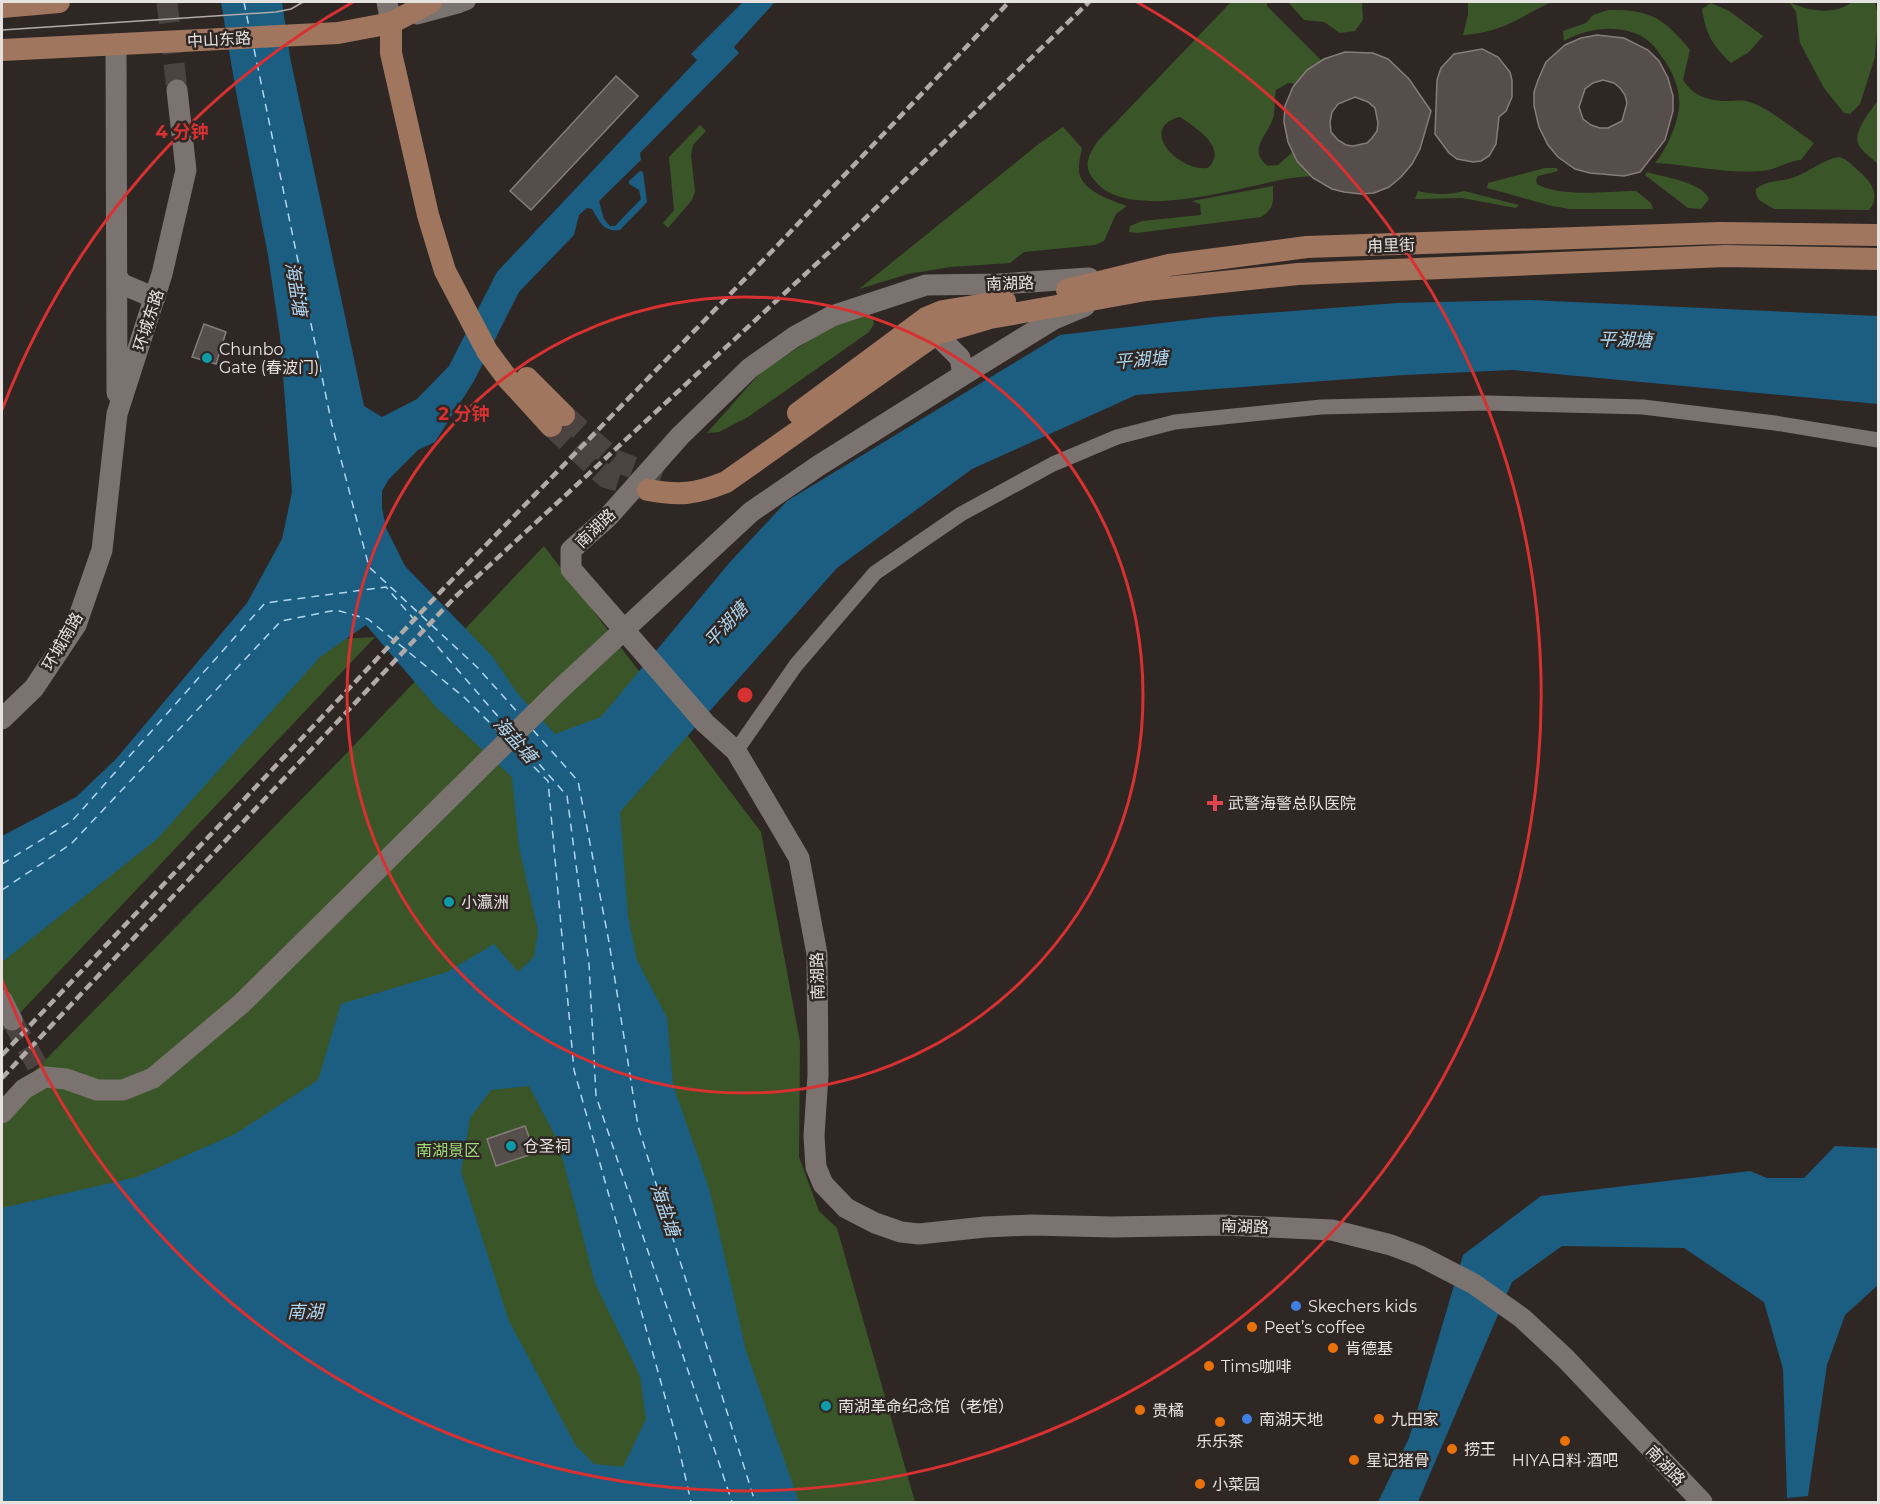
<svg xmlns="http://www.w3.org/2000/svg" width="1880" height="1504" font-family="Montserrat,'Noto Sans SC',sans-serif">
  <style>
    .green { fill: #3a5628; fill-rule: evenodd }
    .water { fill: #1b5e82; fill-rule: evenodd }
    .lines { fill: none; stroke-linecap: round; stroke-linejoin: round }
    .ferry { stroke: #b0d7f2; stroke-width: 1.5; stroke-dasharray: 8 6; stroke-linecap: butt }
    .building { fill: #564e4b; stroke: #857d79; stroke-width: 1.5; fill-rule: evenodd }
    .secondary-tunnel { stroke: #4a4340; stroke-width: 21; stroke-dasharray: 21 10; stroke-linecap: butt }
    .primary-tunnel { stroke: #4a4340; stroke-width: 22; stroke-dasharray: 22 11; stroke-linecap: butt }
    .street { stroke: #7b7370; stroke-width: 15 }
    .secondary { stroke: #7b7370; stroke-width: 21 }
    .primary { stroke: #a0765f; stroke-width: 22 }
    .tram { stroke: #b0aba8; stroke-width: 1.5 }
    .rail { stroke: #b0aba8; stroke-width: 4.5; stroke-dasharray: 9 4.5; stroke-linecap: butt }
    .ring { fill: none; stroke: #d73131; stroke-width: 3 }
    .culture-dot { fill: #0f9aa8; stroke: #2e2724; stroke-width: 2 }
    .health-dot { fill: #e0444e; stroke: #2e2724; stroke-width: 2 }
    .shop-dot { fill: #3f7fe0; stroke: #2e2724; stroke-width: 2 }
    .food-dot { fill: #e8710a; stroke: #2e2724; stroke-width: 2 }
    .labels { text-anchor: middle; stroke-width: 5; stroke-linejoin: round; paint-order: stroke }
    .street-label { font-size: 16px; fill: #e6e2e0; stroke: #2e2724 }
    .poi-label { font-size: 16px; fill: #e6e2e0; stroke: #2e2724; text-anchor: start }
    .park-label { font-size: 16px; fill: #a0dc7d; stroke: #2e2724 }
    .water-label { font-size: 18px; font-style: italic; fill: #b0d7f2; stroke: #2e2724 }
    .centre { fill: #d73131; stroke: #2e2724; stroke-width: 3 }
    .ring-label { font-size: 18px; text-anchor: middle; font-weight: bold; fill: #d73131; stroke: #2e2724; stroke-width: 5; stroke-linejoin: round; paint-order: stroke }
  </style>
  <rect width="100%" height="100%" fill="#2e2724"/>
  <path class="green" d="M1231,2H1267V6L1324,63L1307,85L1288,83L1276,90C1274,98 1275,106 1274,114C1271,134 1245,149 1268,166L1278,165L1305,141L1333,176C1319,176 1305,176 1291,178C1244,186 1130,224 1095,181C1082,166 1088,156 1098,141ZM1180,117C1195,127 1229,148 1208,168C1176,171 1138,127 1180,117Z
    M1288,2H1362L1363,20L1355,31L1340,33L1324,22L1304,20Z
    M1468,2H1551C1519,18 1500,33 1463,35L1468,15Z
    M1789,2C1808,11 1834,16 1852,2H1875L1878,16L1875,57L1860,104L1850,114L1844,113L1824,88L1800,43L1796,12Z
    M1711,3L1729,11L1763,36L1749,52L1731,63C1712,45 1706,34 1702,9Z
    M1608,10C1650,9 1664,18 1690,50L1683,80C1693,96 1709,101 1727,101C1733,101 1740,100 1746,101C1765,105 1797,131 1814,143L1801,160C1787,161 1776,170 1762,171C1723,174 1693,165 1655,163C1667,148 1676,128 1679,109C1681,93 1674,74 1665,61C1661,56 1658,51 1654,46C1631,22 1591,26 1564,41L1563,31L1586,23L1593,15Z
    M1878,100V164C1873,159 1865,154 1860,147C1850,134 1871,111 1878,100Z
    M700,125L706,131L693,145L691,155L695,191L692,200L668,228L663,223L674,210L669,157Z
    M1063,127L1082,148C1080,158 1076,171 1082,180C1091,194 1113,201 1127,206L1116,214L1104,241L1095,245L1024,252L1010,263L950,267L908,274L859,289L1040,143Z
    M1839,157C1849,160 1853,166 1861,173C1873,184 1880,197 1869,210L1774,209L1759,200L1756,194V189C1766,180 1779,182 1792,178C1808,173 1823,159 1839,157Z
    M1545,168H1557L1558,171L1538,176L1536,180L1537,184C1562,198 1607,191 1636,191L1651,203L1653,209H1570L1552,206L1487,188L1488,183Z
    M1647,172C1663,177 1702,182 1709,199L1701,209L1688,208L1645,175Z
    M1273,186C1273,202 1275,208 1261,217L1137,233L1129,232L1130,226L1142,221L1201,215L1200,204L1192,201Z
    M1418,191C1433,195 1449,195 1464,191L1519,205L1516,208L1462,198L1415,199Z
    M860,313L872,316L874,324L869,332L748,417L719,432L707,433L760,373L832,325Z
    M544,546L761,832L800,1042L799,1157L819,1211L837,1228L915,1502H2V1104L341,759Z
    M375,637L2,1032V960L325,640Z"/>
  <path class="water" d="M221,2H282L290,57L364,406L382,417L417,399L449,366L497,272L697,60L691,54L743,2H775L734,47L739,53L640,153L641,160L599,201L604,219L610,226H615L641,199L639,190L629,184V181L640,171L643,172L647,202L620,230C603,232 600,222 592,209L587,208L579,215L574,235L519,292L474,381L435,442L418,450L389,479L382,491V508L386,528L405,566L492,656L518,694L555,734L601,717L730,562L787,501L1060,335L1213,317L1397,303L1530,300L1878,316V404L1512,370L1404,375L1136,395L972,469L837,568L620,812L628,916L637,960L667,1018L673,1085L709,1188L746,1351L799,1502H2V1208L137,1177L235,1134L318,1080L341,1004L447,972L494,944L518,972L534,957L538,931L519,847L512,777L436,707L366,625L320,657L157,839L2,962V836L76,797L116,759L247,603L282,539L292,492L280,336L268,255L236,92ZM529,1086L558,1141L595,1283L640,1376L646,1419L623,1467L594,1464L576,1446L509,1321L461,1172L470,1118L491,1090Z
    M1835,1146L1878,1148V1285L1845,1315L1827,1365L1808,1496L1787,1498L1783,1369L1764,1302L1684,1248L1562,1246L1512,1282L1418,1502H1378L1409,1438L1463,1255L1541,1196L1750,1171L1767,1178H1804Z"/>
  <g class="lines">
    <path class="ferry" d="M244,2L249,27
      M254,49L332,425L369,567L478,668L520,715
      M533,730L578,781L609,942L638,1126L755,1502
      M521,743L567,796L589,964L596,1096L732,1502
      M514,747L548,781L574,1070L677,1440L691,1502
      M2,864L72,821L265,603L386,587L508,728
      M2,890L71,844L281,621L336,610L368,619L465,698L500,733"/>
  </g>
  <path class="building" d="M1597,35L1624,38L1648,50L1659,61L1668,78L1673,96V111L1665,140L1640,172L1624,176L1590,173L1575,169L1558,157L1548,145L1539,127L1534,106V92L1538,80L1546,62L1565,45L1581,38ZM1603,80L1614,83L1620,88L1625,95L1627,103L1622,121L1608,128H1600L1591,125L1583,119L1579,107L1585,89L1593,83Z
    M1482,49L1498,57L1510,72L1512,80V97L1506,111L1499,117L1496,144L1489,156L1481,161L1473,162L1457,159L1449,153L1435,134L1437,80L1441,68L1454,54Z
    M1345,52L1373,53L1388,59L1409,79L1431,111L1420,149L1412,164L1401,177L1389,187L1374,193L1361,194L1344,192L1332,189L1313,178L1297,161L1288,142L1284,122L1285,106L1293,87L1307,70L1324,59ZM1355,97L1368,102L1375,108L1378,123L1377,131L1372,138L1367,143L1353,146L1346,145L1338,140L1331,132L1330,122L1332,112L1338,104Z
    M616,76L638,96L531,210L510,191Z
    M204,324L226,332L216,364L192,357Z
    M525,1126L535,1153L496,1166L487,1139Z"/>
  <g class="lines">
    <path class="secondary-tunnel" d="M167,2L177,90
      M12,1020L38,1067"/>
    <path class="primary-tunnel" d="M564,415L614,460L661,478
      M551,426L606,477L648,490"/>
    <path class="street" d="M417,17L458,6L468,2
      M736,751L796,665L875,573L961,514L1053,464L1117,437L1175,422L1321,407L1487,403L1643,407L1775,423L1878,440"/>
    <path class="secondary" d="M387,2L391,23
      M116,44L117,393
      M118,278L122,284L155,298
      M1089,278L999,284L926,285L832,316L794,337L750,368L680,436L608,517L571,550V569L705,723L736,751L799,858L817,954L818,1075L814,1136L816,1167L823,1184L846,1208L875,1223L901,1232L919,1234L985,1227L1031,1225L1113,1227L1225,1225L1332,1230L1391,1245L1420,1256L1474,1284L1522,1318L1565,1358L1702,1502
      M936,334L960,358L963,375
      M2,719L34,688L76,625L102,550L117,414L162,274L186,170L177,90
      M2,1000L12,1020
      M2,1113L24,1089L45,1077L66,1079L97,1090H123L153,1078L241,1004L557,692L751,512L818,466L963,375L1054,319L1085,306"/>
    <path class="primary" d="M2,7L59,2
      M391,23V53L428,215L445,271L487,351L507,378L551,426
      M2,50L338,33L391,23L431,2
      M1067,290L1169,265L1307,247L1720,233L1878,235
      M527,378L564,415
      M798,413L926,318L943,311L1005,301
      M648,490C680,496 696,494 726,482L936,334L990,318L1146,290L1298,274L1725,256L1878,259"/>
    <path class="tram" d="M2,30L276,12L291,9L303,2"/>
    <path class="rail" d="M2,1055L446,586L775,248L1009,2
      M2,1078L454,598L851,232L1089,2"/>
  </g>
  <g class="ring">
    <circle cx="745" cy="695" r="398"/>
    <path d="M2 410A796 796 0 0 1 353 2M1137 2A796 796 0 1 1 2 980"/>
  </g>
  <g class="culture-dot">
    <circle cx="207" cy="358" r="6"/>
    <circle cx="449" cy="902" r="6"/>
    <circle cx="511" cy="1146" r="6"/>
    <circle cx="826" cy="1406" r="6"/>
  </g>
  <path class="health-dot" d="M1212 794h6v6h6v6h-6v6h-6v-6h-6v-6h6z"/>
  <g class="shop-dot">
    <circle cx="1296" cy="1306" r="6"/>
    <circle cx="1247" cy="1419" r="6"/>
  </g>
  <g class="food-dot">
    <circle cx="1252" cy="1327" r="6"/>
    <circle cx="1333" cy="1348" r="6"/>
    <circle cx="1209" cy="1366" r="6"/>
    <circle cx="1140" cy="1410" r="6"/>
    <circle cx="1379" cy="1419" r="6"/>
    <circle cx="1220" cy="1422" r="6"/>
    <circle cx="1565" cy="1441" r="6"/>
    <circle cx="1452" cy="1449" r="6"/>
    <circle cx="1354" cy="1460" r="6"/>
    <circle cx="1200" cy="1484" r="6"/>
  </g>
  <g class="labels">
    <g class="street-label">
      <text transform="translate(219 39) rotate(-3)" y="6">中山东路</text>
      <text transform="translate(1391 245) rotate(-2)" y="6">甪里街</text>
      <text transform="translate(1010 283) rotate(-2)" y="6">南湖路</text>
      <text transform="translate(148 320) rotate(-72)" y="6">环城东路</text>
      <text transform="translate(595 528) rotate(-44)" y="6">南湖路</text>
      <text transform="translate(62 641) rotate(-60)" y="6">环城南路</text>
      <text transform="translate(817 976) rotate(-92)" y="6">南湖路</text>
      <text transform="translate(1245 1226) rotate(2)" y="6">南湖路</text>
      <text transform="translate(1666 1465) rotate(46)" y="6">南湖路</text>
    </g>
    <g class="poi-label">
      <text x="219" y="355">Chunbo<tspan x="219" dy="18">Gate (春波门)</tspan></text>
      <text x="1228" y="809">武警海警总队医院</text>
      <text x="461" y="908">小瀛洲</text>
      <text x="523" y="1152">仓圣祠</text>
      <text x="1308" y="1312">Skechers kids</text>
      <text x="1264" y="1333">Peet’s coffee</text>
      <text x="1345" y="1354">肯德基</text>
      <text x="1221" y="1372">Tims咖啡</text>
      <text x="838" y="1412">南湖革命纪念馆（老馆）</text>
      <text x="1152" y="1416">贵橘</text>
      <text x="1259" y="1425">南湖天地</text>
      <text x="1391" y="1425">九田家</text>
      <text x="1220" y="1447" text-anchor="middle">乐乐茶</text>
      <text x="1464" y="1455">捞王</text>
      <text x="1366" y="1466">星记猪骨</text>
      <text x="1565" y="1466" text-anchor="middle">HIYA日料·酒吧</text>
      <text x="1212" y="1490">小菜园</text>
    </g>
    <g class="park-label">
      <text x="448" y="1156">南湖景区</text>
    </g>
    <g class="water-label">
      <text transform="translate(296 289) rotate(81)" y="6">海盐塘</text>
      <text transform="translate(1625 340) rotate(1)" y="6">平湖塘</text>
      <text transform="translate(1141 360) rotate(-5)" y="6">平湖塘</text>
      <text transform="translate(726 625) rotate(-47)" y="6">平湖塘</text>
      <text transform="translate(515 740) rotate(48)" y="6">海盐塘</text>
      <text transform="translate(665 1210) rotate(71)" y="6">海盐塘</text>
      <text x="305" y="1318">南湖</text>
    </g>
  </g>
  <circle cx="745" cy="695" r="9" class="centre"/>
  <g class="ring-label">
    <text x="182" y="138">4 分钟</text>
    <text x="464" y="420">2 分钟</text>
  </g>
  <rect width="1880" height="1504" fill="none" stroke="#e6e2e0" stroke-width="6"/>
</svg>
